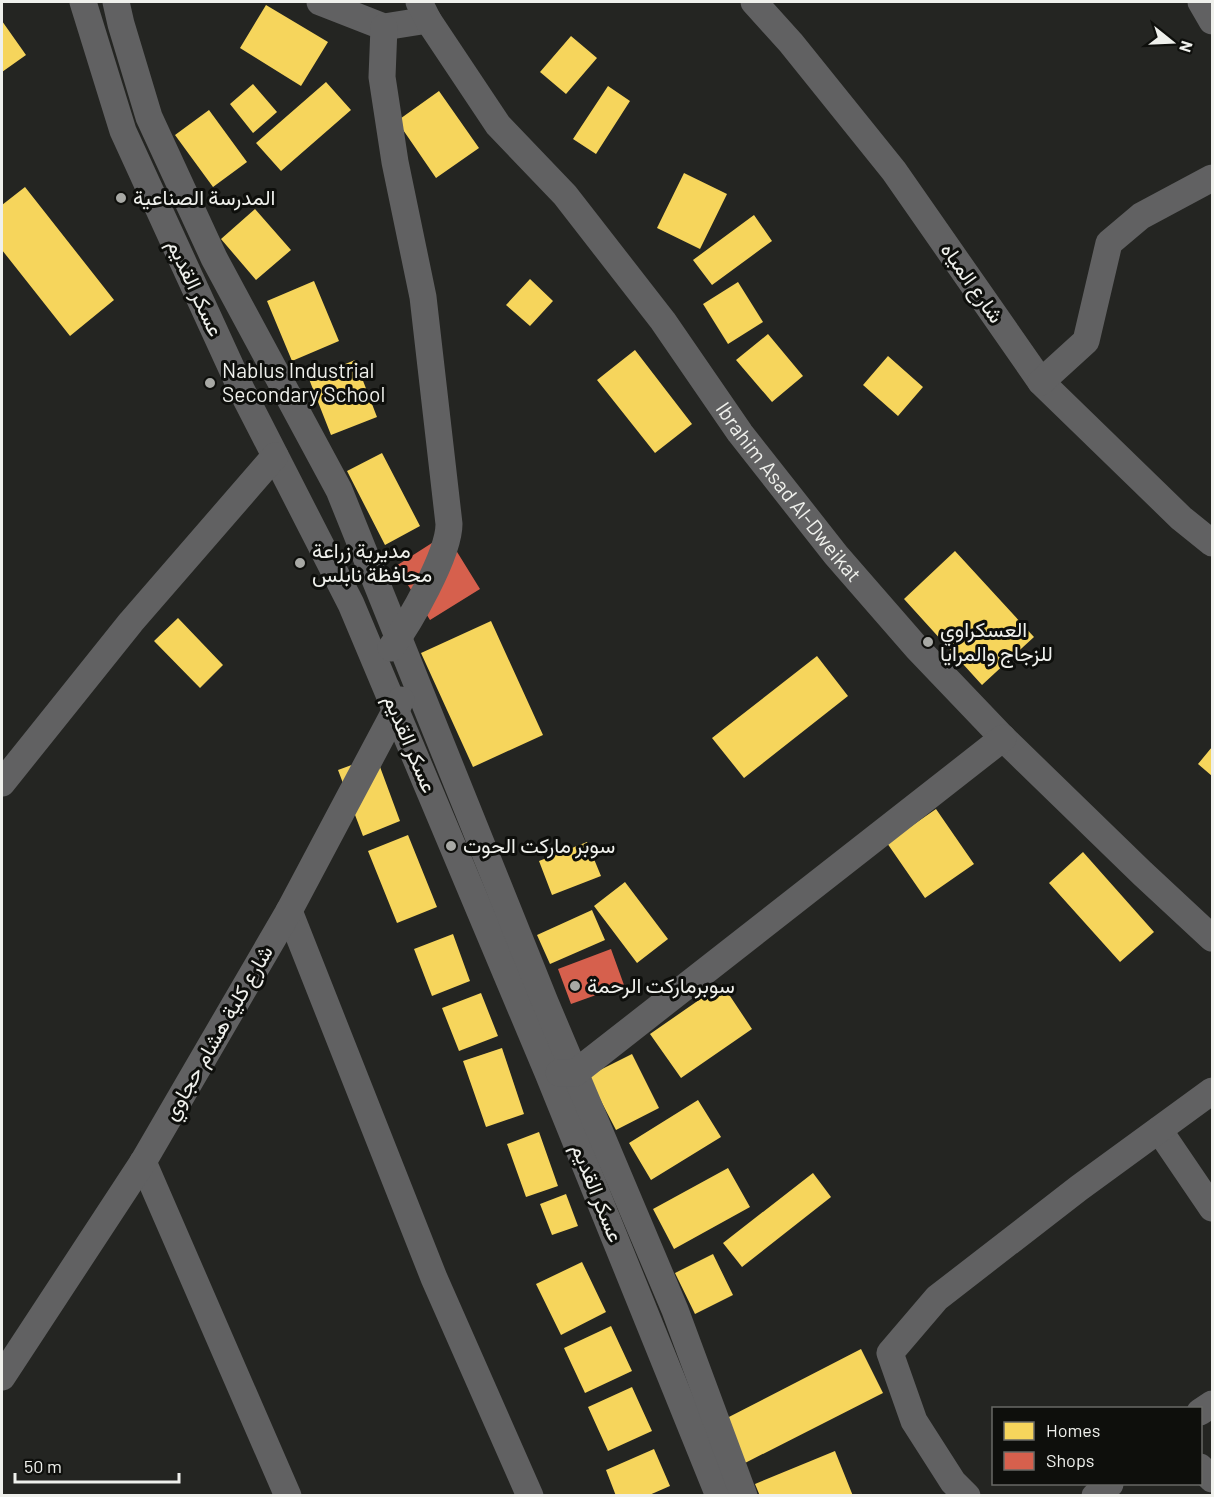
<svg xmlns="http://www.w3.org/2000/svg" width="1214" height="1497" font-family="Barlow,Vazirmatn,sans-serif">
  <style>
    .homes { fill: #f6d55c }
    .shops { fill: #d6604d }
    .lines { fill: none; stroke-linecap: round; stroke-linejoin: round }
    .minor { stroke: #616162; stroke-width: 27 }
    .poi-dot { fill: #a8a9a5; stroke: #0e0f0c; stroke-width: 2 }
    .labels { text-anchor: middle; stroke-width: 6; stroke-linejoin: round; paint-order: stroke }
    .poi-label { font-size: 21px; fill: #eff0ec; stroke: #0e0f0c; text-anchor: start }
    .street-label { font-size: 21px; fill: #eff0ec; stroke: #0e0f0c }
  </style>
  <rect width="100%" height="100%" fill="#242522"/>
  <path class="homes" d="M266,5L328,42L301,86L240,48Z
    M2,21L26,55L2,72Z
    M571,36L597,58L566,94L540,72Z
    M326,82L351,110L281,171L256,143Z
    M253,84L277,112L253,133L230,104Z
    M608,86L630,101L596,154L573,139Z
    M439,91L479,148L436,178L397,121Z
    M209,110L247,162L213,187L175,135Z
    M684,173L727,194L700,249L657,228Z
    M25,187L114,300L70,336L2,250V205Z
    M255,209L291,250L256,280L221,239Z
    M754,215L772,241L712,285L693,260Z
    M530,279L553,301L530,326L506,305Z
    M314,281L339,341L292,361L267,301Z
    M738,282L763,322L728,344L703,304Z
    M768,334L803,376L772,402L736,360Z
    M635,350L692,424L655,453L597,380Z
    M888,356L923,387L898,416L863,385Z
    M355,360L377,417L331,435L309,379Z
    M382,453L420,526L385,545L347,471Z
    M955,551L1034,637L982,685L904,599Z
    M178,618L223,665L200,688L154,641Z
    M491,621L543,735L473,767L421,653Z
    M817,656L848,696L744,778L712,738Z
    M1212,747V776L1198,764Z
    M376,756L400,821L363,836L338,770Z
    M936,809L974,864L925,898L887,843Z
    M408,835L437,907L397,923L368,851Z
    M587,842L601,876L552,895L539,861Z
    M1083,852L1154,932L1120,962L1049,883Z
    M625,882L668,939L637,963L594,906Z
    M592,910L605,940L550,964L537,935Z
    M453,934L470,981L432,996L414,949Z
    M722,984L752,1029L681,1078L650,1034Z
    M481,993L498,1036L459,1051L442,1008Z
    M502,1048L524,1114L486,1127L463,1061Z
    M632,1054L659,1108L616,1130L588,1076Z
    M698,1100L721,1137L651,1180L629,1143Z
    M539,1132L558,1186L526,1197L507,1144Z
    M728,1168L750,1207L674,1249L653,1209Z
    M813,1173L831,1197L742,1267L723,1243Z
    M566,1194L578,1226L552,1235L540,1204Z
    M713,1254L733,1295L695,1314L675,1273Z
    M582,1262L606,1312L561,1335L536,1284Z
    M611,1326L632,1371L585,1393L564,1348Z
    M861,1349L883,1393L745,1463L723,1420Z
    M632,1387L652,1431L608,1451L588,1407Z
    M654,1449L670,1486L647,1496H616L606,1470Z
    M835,1451L853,1496H760L755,1484Z"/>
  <path class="shops" d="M446,534L480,589L430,620L396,566Z
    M611,949L624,985L571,1004L558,969Z"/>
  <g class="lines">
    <g class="minor">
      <path d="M83,2L123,131L242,391L351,604L548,1073L719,1496"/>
      <path d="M116,2L121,24L149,117L214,258L339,490L545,1002L675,1310L744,1496"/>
      <path d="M320,2L384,27L428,20"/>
      <path id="s1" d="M419,2L428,20L498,125L565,195L663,321L740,433L836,555L917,648L1003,738L1142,873L1212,938"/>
      <path d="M754,2L791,43L894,171L1041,382L1181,518L1212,543"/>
      <path d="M1201,2L1212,21"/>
      <path d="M384,27L382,77L395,162L423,297L449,524C449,555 409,623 391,648"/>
      <path d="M1041,382L1086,341L1109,243L1141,216L1212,178"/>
      <path d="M2,783L131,622L275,456"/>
      <path d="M289,911L434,1278L530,1496"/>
      <path d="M559,1073H575L1003,738"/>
      <path d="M1159,1130L1212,1208"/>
      <path d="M143,1162L288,1496"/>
      <path d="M2,1377L143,1162L289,911L401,700"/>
      <path d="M1200,1412L1212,1404"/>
      <path d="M1200,1467L1212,1479"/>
      <path d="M967,1496L953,1482L914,1421L890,1353L937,1298L1079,1188L1212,1091"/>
      <path d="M1095,1496L1110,1484"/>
    </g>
  </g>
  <g class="poi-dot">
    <circle cx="121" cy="198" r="6"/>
    <circle cx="210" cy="383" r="6"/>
    <circle cx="300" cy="563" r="6"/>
    <circle cx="928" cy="642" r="6"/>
    <circle cx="451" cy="846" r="6"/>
    <circle cx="575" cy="986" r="6"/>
  </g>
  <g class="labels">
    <g class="poi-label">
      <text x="133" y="205">المدرسة الصناعية</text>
      <text x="222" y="378">Nablus Industrial<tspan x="222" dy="24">Secondary School</tspan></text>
      <text x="312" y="558">مديرية زراعة<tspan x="312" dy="24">محافظة نابلس</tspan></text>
      <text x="940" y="637">العسكراوي<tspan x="940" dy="24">للزجاج والمرايا</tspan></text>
      <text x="463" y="853">سوبر ماركت الحوت</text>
      <text x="587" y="993">سوبرماركت الرحمة</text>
    </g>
    <g class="street-label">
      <text transform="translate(972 283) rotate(55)" y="7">شارع المياه</text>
      <text transform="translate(195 288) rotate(65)" y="7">عسكر القديم</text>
      <text dy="7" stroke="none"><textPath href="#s1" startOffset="615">Ibrahim Asad Al-Dweikat</textPath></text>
      <text transform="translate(410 744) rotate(67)" y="7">عسكر القديم</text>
      <text transform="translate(218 1033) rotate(-60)" y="7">شارع كلية هشام حجاوي</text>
      <text transform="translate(597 1193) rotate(68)" y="7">عسكر القديم</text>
    </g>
  </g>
  <rect width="1214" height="1497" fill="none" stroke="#eff0ec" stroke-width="6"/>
  <rect x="992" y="1407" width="210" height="78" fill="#0e0f0c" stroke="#686966" stroke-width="1.5"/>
  <rect x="1004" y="1422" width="30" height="18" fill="#f6d55c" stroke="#686966" stroke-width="1.5"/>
  <text x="1046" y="1437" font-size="18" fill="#eff0ec">Homes</text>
  <rect x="1004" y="1452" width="30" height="18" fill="#d6604d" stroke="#686966" stroke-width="1.5"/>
  <text x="1046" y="1467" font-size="18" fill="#eff0ec">Shops</text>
  <g transform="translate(1172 42) rotate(108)" stroke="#0e0f0c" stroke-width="4.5" paint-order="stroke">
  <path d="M0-4.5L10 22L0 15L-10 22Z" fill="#eff0ec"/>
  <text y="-9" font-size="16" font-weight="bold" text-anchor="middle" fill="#eff0ec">N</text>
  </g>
  <path d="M15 1473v9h164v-9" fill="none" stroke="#eff0ec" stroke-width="3"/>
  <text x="24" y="1473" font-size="18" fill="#eff0ec" stroke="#0e0f0c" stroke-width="4.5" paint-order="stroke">50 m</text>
</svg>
